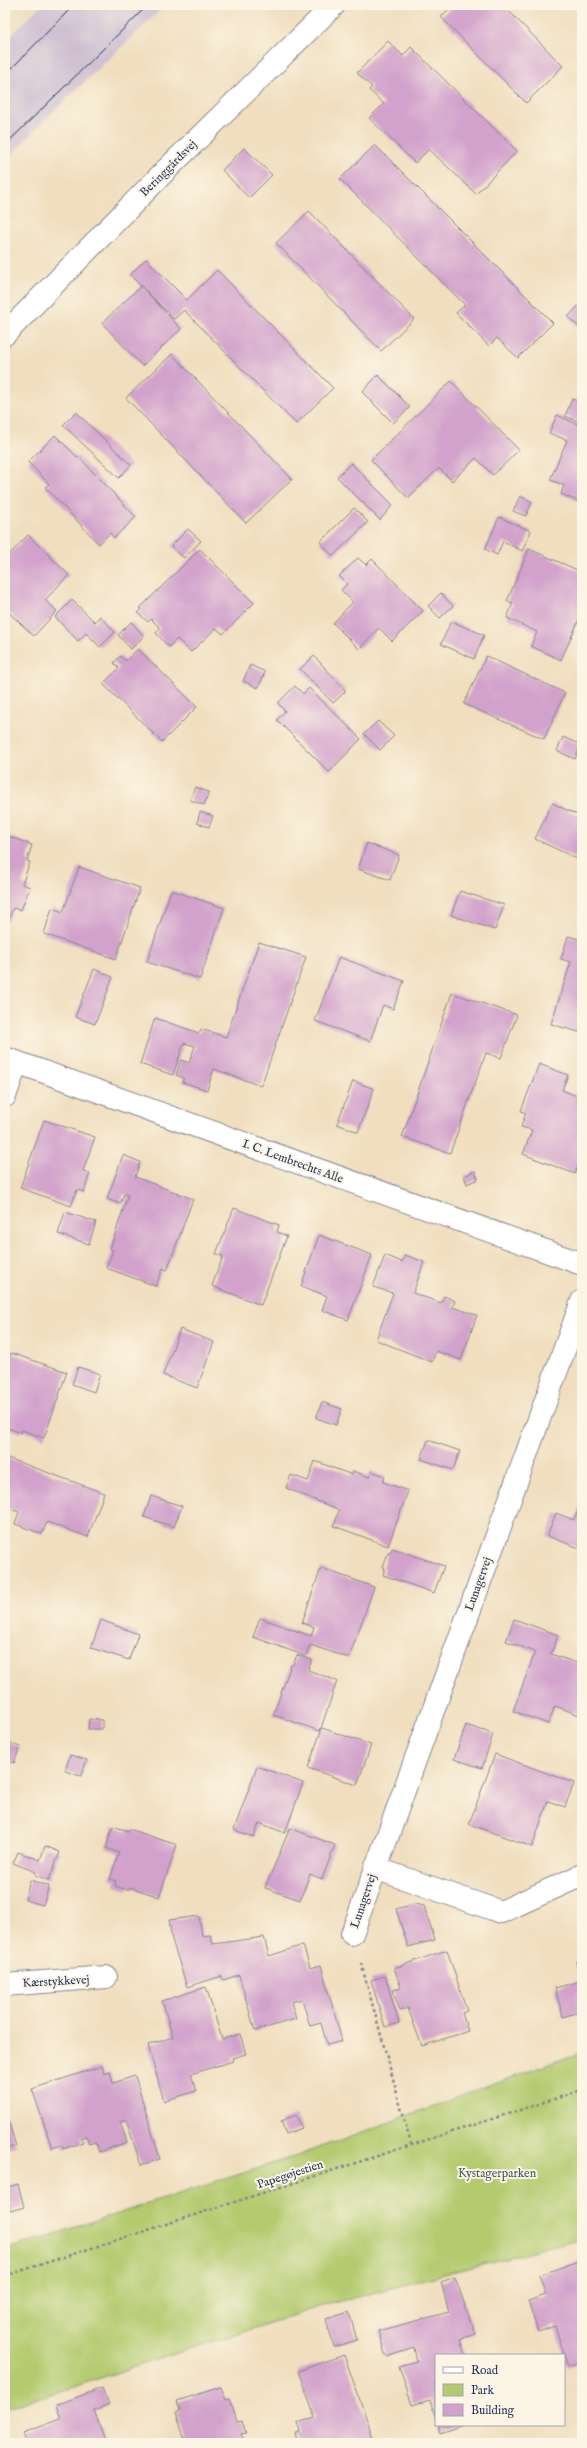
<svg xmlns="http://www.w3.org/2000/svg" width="587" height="2448" font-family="'IM FELL English',serif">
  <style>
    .industrial { fill: #cebed1 }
    .green { fill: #b3ca6e; stroke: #677c66 }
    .building { fill: #d2a2cc }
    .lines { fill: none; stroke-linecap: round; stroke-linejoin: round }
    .minor-casing { stroke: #86868e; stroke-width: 24 }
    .path { stroke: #86868e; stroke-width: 2.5; stroke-dasharray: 3 3; stroke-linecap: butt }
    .minor { stroke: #fff; stroke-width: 22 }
    .tram { stroke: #1b2f5e; stroke-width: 1 }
    .labels { text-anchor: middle; stroke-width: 4; stroke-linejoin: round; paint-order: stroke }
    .street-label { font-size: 12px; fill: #1b2f5e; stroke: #fcf5e5 }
    .park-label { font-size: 12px; fill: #415662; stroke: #fcf5e5 }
  </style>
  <rect width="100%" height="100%" fill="#fcf5e5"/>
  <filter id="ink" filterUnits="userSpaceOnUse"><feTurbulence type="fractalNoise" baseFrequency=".025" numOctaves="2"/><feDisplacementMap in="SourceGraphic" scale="8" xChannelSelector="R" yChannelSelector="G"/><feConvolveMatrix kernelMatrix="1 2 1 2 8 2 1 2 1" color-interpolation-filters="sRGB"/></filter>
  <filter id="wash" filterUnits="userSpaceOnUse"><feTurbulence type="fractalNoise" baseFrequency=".012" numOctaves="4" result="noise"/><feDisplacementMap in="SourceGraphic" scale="16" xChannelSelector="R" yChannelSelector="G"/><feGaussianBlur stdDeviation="0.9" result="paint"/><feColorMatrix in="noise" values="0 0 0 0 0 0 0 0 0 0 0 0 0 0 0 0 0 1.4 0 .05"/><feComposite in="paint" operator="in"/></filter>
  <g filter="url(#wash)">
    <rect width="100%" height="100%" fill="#f0debe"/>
    <path class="industrial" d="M41,5H166L42,122L5,162V41Z"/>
    <path class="green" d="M582,2052V2238L319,2307L5,2409V2250L299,2155Z"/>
    <g id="blocks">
      <path class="building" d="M453,5H503L563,66L526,103L441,17Z
        M388,41L403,56L411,47L517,151L476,194L429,149L415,163L369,118L384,104L369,90L372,87L357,73Z
        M375,145L553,323L518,358L497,338L489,346L456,313L465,305L340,179Z
        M244,148L272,175L249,198L222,170Z
        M309,211L414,319L381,351L276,243Z
        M146,259L187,300L217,270L333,388L296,424L184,310L174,319L130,275Z
        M141,286L181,329L142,366L102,323Z
        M582,302V330L568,317Z
        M172,354L292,479L246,523L126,398Z
        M378,375L410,407L393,423L362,392Z
        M451,381L519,450L493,475L476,458L452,481L439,468L408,498L371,460Z
        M572,399L582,403V423L565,416Z
        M76,412L131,465L119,478L63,425Z
        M557,415L582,426V503L561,494L564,485L550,480L567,440L549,433Z
        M55,435L77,457L78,456L136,517L114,538L110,533L99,544L45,487L49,484L28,462Z
        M351,463L393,505L380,520L337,477Z
        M520,496L532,502L526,516L513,511Z
        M354,508L368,522L333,556L320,542Z
        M499,517L531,531L522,551L503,541L497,555L485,549Z
        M188,529L201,541L184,558L171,546Z
        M28,535L69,575L45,600L57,611L34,636L5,609V559Z
        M200,549L254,603L223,634L216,628L191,652L177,639L169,647L156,633L160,628L151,619L148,622L138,613L142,609L140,608Z
        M529,549L582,572V613L561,660L531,646L537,632L507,618L513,603L507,601Z
        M358,558L366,565L372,559L423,611L392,641L379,628L359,649L333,623L353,602L341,590L347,584L339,576Z
        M441,593L453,606L440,618L428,606Z
        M72,600L95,622L100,616L115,632L100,647L86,633L78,641L55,617Z
        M451,621L484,635L474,659L441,644Z
        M131,622L144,636L131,649L118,635Z
        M138,649L197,707L162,742L103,684L119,668L114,663L120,656L125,661Z
        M314,656L346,691L333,703L300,669Z
        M486,656L565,693L544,739L464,704Z
        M250,665L265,672L258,688L243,681Z
        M295,686L303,694L309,688L361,739L329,772L277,720L285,711L278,703Z
        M378,721L394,736L380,750L364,734Z
        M563,737L581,745L575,759L557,751Z
        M195,787L209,792L204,805L190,800Z
        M552,803L582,817V861L535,839Z
        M200,812L213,816L209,827L197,823Z
        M5,835L32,845L27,861L30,862L22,884L30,887L21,910L13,908L8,922L5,921Z
        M367,843L399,855L390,880L358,869Z
        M79,867L140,888L116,959L44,934L52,908L63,912Z
        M171,890L224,908L200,979L147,962Z
        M460,891L504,905L495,930L451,915Z
        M568,936L582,940V1033L551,1024L571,962L561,959Z
        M259,942L306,957L261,1086L214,1069L207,1090L182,1082L184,1078L176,1075L181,1060L189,1063L195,1046L184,1043L173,1075L140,1064L155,1018L199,1033L201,1029L226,1037Z
        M339,957L404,981L393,1009L383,1005L370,1041L315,1021Z
        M94,969L113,977L95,1024L75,1017Z
        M452,993L517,1015L501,1058L486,1053L450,1153L402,1137Z
        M539,1064L568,1075L562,1090L582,1098V1155L575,1174L523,1154L532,1130L521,1127L526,1113L521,1111Z
        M353,1081L374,1089L358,1132L337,1124Z
        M44,1120L95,1137L83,1171L90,1173L84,1192L77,1190L71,1206L20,1188Z
        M123,1155L140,1162L135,1177L193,1199L167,1270L163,1268L156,1286L106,1268L113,1250L110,1249L128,1195L124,1194L120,1204L107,1199Z
        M475,1171L478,1179L467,1184L464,1176Z
        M234,1208L279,1225L277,1232L287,1236L261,1305L212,1286L223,1256L216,1254Z
        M65,1212L96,1222L89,1244L58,1234Z
        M319,1235L372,1255L348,1320L322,1310L327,1296L301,1286Z
        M385,1255L402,1262L405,1255L424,1262L413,1293L441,1303L444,1296L455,1301L452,1307L477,1315L461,1360L436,1351L432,1362L376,1340L393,1293L373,1287Z
        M180,1329L214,1342L197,1388L163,1375Z
        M11,1353L67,1372L44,1438L22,1430L21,1433L5,1427V1369Z
        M78,1367L100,1374L94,1392L72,1384Z
        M322,1402L342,1409L336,1425L316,1418Z
        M428,1440L460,1451L453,1470L421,1459Z
        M5,1457L104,1493L88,1537L47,1522L42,1534L15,1524L19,1512L5,1507Z
        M315,1461L352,1475L353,1471L369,1477L371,1471L385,1476L383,1482L408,1491L388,1546L334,1526L339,1510L286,1488L291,1475L308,1481Z
        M151,1496L182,1506L174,1527L144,1517Z
        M582,1501V1549L547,1536L556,1513L574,1520Z
        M392,1548L444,1566L434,1593L383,1575L385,1568L383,1567L388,1553H390Z
        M321,1568L374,1587L349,1658L310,1645L306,1656L253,1637L260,1618L311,1636L314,1627L302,1623Z
        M514,1619L558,1635L551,1654L582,1665V1716L555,1706L548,1724L513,1711L535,1652L506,1641Z
        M101,1620L138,1634L129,1660L91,1648Z
        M297,1655L312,1660L308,1670L337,1681L320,1731L273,1715L291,1665H293Z
        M89,1719L102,1720V1729H88Z
        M466,1725L493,1734L482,1768L454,1759Z
        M322,1728L371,1745L357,1785L308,1768Z
        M7,1742L20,1747L14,1763L5,1760Z
        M495,1754L574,1783L565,1807L548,1801L532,1847L469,1824Z
        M70,1755L87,1760L81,1776L65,1771Z
        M257,1766L303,1783L285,1833L259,1823L254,1837L234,1830Z
        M113,1826L128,1831L129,1829L177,1845L159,1897L130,1887L128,1890L115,1886L116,1881L110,1879L119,1853L106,1848Z
        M290,1828L335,1845L322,1879L310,1874L300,1900L265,1888Z
        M45,1846L60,1852L49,1880L35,1875L36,1872L13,1863L18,1852L40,1860Z
        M30,1880L49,1886L43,1905L25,1900Z
        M415,1904L424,1906L435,1940L408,1947L396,1909Z
        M199,1916L202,1936L210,1935L213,1944L264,1937L269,1956L303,1945L310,1968L321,1965L342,2041L327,2045L321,2023L310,2026L302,1999L291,2002L296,2019L255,2031L239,1975L223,1980L222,1976L187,1987L172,1940L169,1920Z
        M447,1950L467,2011L462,2013L468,2031L422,2046L408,2008L400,2011L393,1990L401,1988L394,1968Z
        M582,1960V2011L563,2017L555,1988L581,1981L576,1962Z
        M385,1976L399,2023L385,2027L371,1980Z
        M206,1987L222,2039L240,2034L246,2054L232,2058L233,2061L191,2074L196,2091L164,2101L148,2045L173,2037L162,2001Z
        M102,2066L104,2074L110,2072L113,2083L135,2076L160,2159L141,2165L126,2120L120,2122L127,2142L99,2152L95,2142L89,2144L87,2136L81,2138L83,2142L63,2149L62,2145L52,2148L32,2089Z
        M5,2111L16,2146L5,2149Z
        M296,2115L302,2128L286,2134L281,2121Z
        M18,2184L24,2207L10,2211L5,2188Z
        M582,2260V2362L568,2367L555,2326L538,2332L528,2301L546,2295L539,2275Z
        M455,2277L475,2334L460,2339L465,2355H436V2419L430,2400L412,2405L399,2366L417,2361L414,2348L386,2357L378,2331L449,2312L441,2282Z
        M349,2312L357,2340L334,2347L326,2319Z
        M344,2355L373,2437L356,2443H298L295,2433L300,2432L298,2423L315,2417L298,2371Z
        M221,2387L226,2400L230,2399L237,2422L242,2421L246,2433L241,2434L244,2443H186L176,2413L180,2412L177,2401Z
        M102,2388L109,2405L94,2411L106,2443H27L24,2433L61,2419L56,2405Z
        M438,2425H464L440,2433Z"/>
    </g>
  </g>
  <g filter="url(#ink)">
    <use href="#blocks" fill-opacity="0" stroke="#86868e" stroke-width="1"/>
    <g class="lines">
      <defs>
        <path id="minor" d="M5,334L164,172L334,5
          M5,1058L582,1264
          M5,1096L17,1062
          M375,1868L501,1912L582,1875
          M352,1934L582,1301
          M5,1985L106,1977"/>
      </defs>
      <use href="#minor" class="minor-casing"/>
      <path class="path" d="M361,1963L411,2144
        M5,2276L582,2090"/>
      <use href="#minor" class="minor"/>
      <path class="tram" d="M5,75L74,5
        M5,145L148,5"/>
    </g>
  </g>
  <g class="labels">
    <g class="street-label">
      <text transform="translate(168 168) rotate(-45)" y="4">Beringgårdsvej</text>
      <text transform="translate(293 1161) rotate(20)" y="4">I. C. Lembrechts Alle</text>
      <text transform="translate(478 1584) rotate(-70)" y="4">Lunagervej</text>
      <text transform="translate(363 1901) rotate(-71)" y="4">Lunagervej</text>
      <text transform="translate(56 1981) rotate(-3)" y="4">Kærstykkevej</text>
      <text transform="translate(290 2174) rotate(-18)" y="4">Papegøjestien</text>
    </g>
    <g class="park-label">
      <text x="497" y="2177">Kystagerparken</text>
    </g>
  </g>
  <rect width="587" height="2448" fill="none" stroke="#fcf5e5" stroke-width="20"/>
  <rect x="435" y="2354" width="130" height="72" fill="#fcf5e5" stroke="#a2a6af"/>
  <rect x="443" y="2367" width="20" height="6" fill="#ffffff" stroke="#a2a6af"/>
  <text x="471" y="2374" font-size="12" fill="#1b2f5e">Road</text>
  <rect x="443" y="2384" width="20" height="12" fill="#b3ca6e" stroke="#a2a6af"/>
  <text x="471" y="2394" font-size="12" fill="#1b2f5e">Park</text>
  <rect x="443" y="2404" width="20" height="12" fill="#d2a2cc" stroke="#a2a6af"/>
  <text x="471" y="2414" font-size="12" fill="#1b2f5e">Building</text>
</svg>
